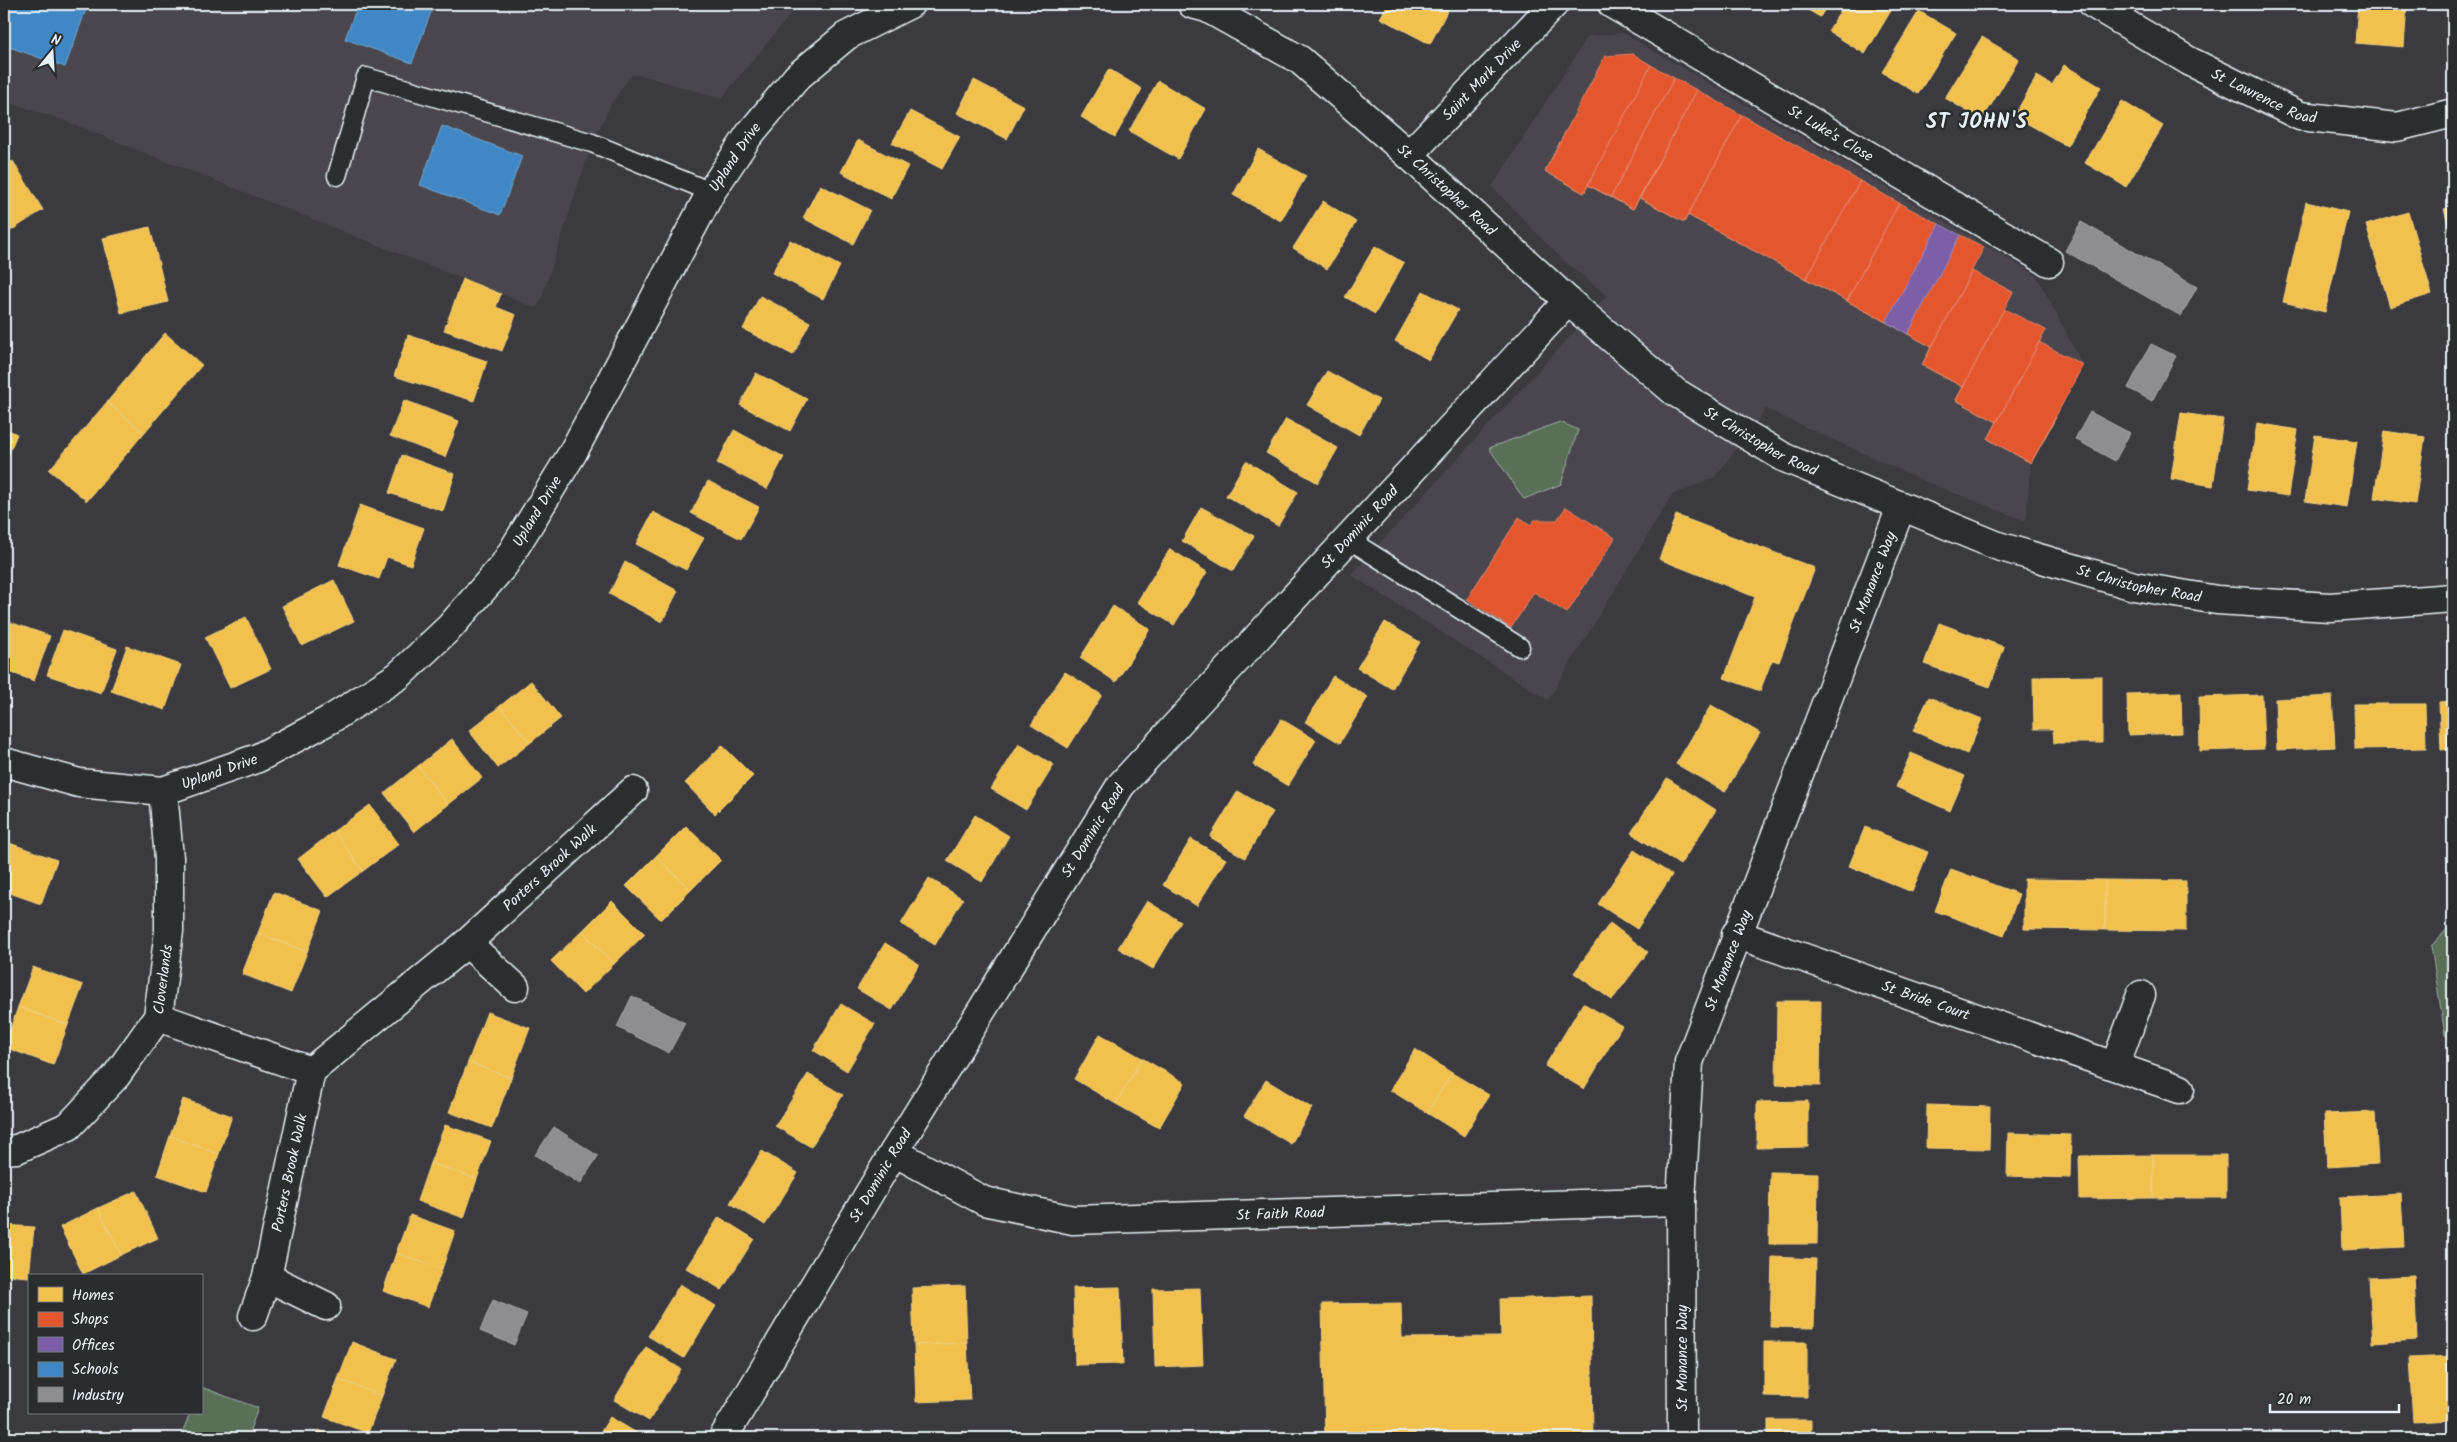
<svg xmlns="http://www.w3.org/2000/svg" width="2457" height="1442" font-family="Kalam,sans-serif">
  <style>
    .built { fill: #4a464e }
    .green { fill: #5a6e59; stroke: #a1b0a8 }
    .homes { fill: #f2c14e; stroke: #efcf81 }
    .shops { fill: #e4572e; stroke: #e5856b }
    .offices { fill: #7b5ea7; stroke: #9c8abf }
    .schools { fill: #3f88c5; stroke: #72a8d4 }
    .industry { fill: #8d8d92; stroke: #a8abb1 }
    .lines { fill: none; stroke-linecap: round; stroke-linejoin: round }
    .service-casing { stroke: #e8f1f8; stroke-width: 21 }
    .minor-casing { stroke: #e8f1f8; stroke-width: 31 }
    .service { stroke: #2a2d2e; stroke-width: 18 }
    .minor { stroke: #2a2d2e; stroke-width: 28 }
    .labels { text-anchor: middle; stroke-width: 5; stroke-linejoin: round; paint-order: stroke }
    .street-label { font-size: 15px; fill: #e8f1f8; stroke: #2a2d2e }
    .district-label { font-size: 20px; font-weight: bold; letter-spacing: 1px; fill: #e8f1f8; stroke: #2a2d2e }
  </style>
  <rect width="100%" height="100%" fill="#3b3a3f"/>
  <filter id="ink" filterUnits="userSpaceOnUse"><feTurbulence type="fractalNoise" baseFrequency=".02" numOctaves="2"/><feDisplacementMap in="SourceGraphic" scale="10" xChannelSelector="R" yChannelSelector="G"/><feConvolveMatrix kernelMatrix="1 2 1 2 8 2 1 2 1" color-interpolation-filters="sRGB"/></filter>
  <g filter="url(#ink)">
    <path class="built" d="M4,4H799L721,99L642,75H631L613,101L592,143L541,300L536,308L60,119L4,101Z
      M1623,33L2036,275L2083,365L2031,463L2026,521L1924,481L1766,409L1715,477L1672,495L1548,700L1351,575L1607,296L1562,259L1492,187L1588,36Z"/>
    <path class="green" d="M1560,422L1578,430L1561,484L1524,499L1489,448Z
      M2453,923V1041L2445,1035L2431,946Z
      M201,1387L258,1408L247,1438H180L190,1413H201Z"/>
    <path class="homes" d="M1388,4H1451L1430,44L1380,18Z
      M1798,4H1828L1820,17Z
      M1845,4H1895L1865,54L1828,31Z
      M2358,4H2407L2404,47L2355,43Z
      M2451,4H2453V18L2450,17Z
      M1919,11L1956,33L1918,94L1882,72Z
      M1982,37L2019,59L1982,120L1945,98Z
      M2064,65L2101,87L2067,146L2014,116L2037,76L2052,85Z
      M1109,69L1142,89L1115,137L1081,117Z
      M974,80L1024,106L1007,139L957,113Z
      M1158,81L1206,109L1178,159L1129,131Z
      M2122,101L2163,126L2126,187L2085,163Z
      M910,111L960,137L942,169L892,143Z
      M1567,129L1607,151L1584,193L1545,171Z
      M858,140L908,166L891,199L841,172Z
      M1613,140L1658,164L1633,209L1588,185Z
      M1258,149L1306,176L1281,221L1233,195Z
      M1665,151L1710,175L1684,222L1640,198Z
      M13,161L43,210L4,235V167Z
      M1714,168L1751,188L1725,235L1688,215Z
      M820,185L870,210L853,244L803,218Z
      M1751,188L1789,209L1764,256L1725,235Z
      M1323,201L1356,222L1327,269L1293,248Z
      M2306,202L2348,212L2325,312L2283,302Z
      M2453,207V242L2444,209Z
      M1789,209L1831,232L1806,279L1764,256Z
      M2408,212L2432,294L2390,307L2366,225Z
      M150,227L168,302L121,313L103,238Z
      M1831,232L1873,254L1847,301L1806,279Z
      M790,240L840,266L823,299L772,273Z
      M1375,246L1404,263L1375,314L1345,297Z
      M1873,254L1912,275L1886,322L1847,301Z
      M1912,275L1957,300L1932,347L1886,322Z
      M463,279L501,294L496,307L516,315L502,351L444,330Z
      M1423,291L1458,310L1429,360L1395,341Z
      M760,296L810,322L793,355L743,329Z
      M1946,319L1987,342L1963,387L1922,365Z
      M165,333L202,365L144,433L107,402Z
      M408,335L487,361L474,401L394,376Z
      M1980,355L2021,378L1997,422L1956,400Z
      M1327,371L1379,400L1359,435L1307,405Z
      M756,373L807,399L790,431L740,405Z
      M2012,394L2056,417L2031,463L1988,439Z
      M404,400L459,421L445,457L390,436Z
      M107,402L144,433L87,501L49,470Z
      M2181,413L2223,419L2213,486L2171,479Z
      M1286,419L1338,448L1318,483L1266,453Z
      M2257,423L2298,430L2288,496L2247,490Z
      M4,428L17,434L4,465Z
      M734,430L784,457L767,489L717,463Z
      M2384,431L2425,437L2415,504L2374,498Z
      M2315,435L2357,441L2347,507L2305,501Z
      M402,455L455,474L443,511L389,493Z
      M1246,461L1298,492L1278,526L1226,496Z
      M708,481L759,507L741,539L691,513Z
      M360,505L424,528L411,565L387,557L379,579L339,565Z
      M1201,507L1254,536L1233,571L1182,541Z
      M653,512L704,538L686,570L636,544Z
      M1676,515L1815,568L1779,662L1772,660L1760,691L1724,678L1755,597L1659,559Z
      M1170,549L1207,572L1174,625L1137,602Z
      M625,562L678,591L662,622L609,594Z
      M334,580L354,621L302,646L282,606Z
      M1113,606L1150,629L1116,682L1080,658Z
      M246,617L271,669L230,688L205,637Z
      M4,620L50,636L34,681L4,670Z
      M1385,622L1420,642L1392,689L1357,668Z
      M1939,623L2004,647L1990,687L1924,664Z
      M63,630L117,649L101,693L47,675Z
      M127,646L181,665L165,710L111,691Z
      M1065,672L1102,695L1068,748L1031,725Z
      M1333,676L1368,697L1340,743L1305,722Z
      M2102,676V743H2054L2053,729H2034L2033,677Z
      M531,681L561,718L530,743L500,706Z
      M2181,692L2182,733L2128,735L2127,694Z
      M2262,695L2264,749L2200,751L2199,697Z
      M2332,696L2335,747L2277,750L2275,699Z
      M1929,697L1982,719L1967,754L1913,731Z
      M2453,701V749L2441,750L2439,702Z
      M2354,704H2425L2426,748L2355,749Z
      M1711,705L1760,733L1725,792L1676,764Z
      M500,706L530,743L498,768L469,731Z
      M1281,719L1316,740L1288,786L1253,765Z
      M452,739L482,778L448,805L418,766Z
      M1019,744L1054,765L1026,810L991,789Z
      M722,745L753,776L715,814L685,783Z
      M1911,753L1965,776L1950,811L1896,787Z
      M418,766L448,805L414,832L384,793Z
      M1667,778L1716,810L1680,865L1631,833Z
      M1238,791L1273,812L1245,858L1210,837Z
      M370,805L399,844L363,871L334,831Z
      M975,815L1009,836L982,882L947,861Z
      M686,826L721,860L691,890L656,856Z
      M1865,827L1928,852L1912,892L1849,866Z
      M334,831L363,871L327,897L298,859Z
      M1191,839L1226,859L1197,906L1163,885Z
      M4,841L57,860L41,904L4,891Z
      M1634,850L1672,875L1637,929L1598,904Z
      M656,856L691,890L661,920L626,886Z
      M1951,869L2019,894L2004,936L1935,911Z
      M929,878L963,899L935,945L901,924Z
      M2024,879L2105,880V930L2024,929Z
      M2105,880L2186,881V931L2105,930Z
      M274,892L323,911L307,952L258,933Z
      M612,901L645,934L614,964L582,931Z
      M1147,901L1181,922L1153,969L1118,948Z
      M1610,923L1648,952L1612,1000L1574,973Z
      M582,931L614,964L583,994L551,961Z
      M258,933L307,952L291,993L242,974Z
      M885,943L919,964L892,1010L857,989Z
      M33,967L83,985L68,1025L18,1007Z
      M1777,1001H1821L1820,1086L1776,1085Z
      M1583,1003L1622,1026L1584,1089L1545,1066Z
      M841,1004L875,1024L847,1071L813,1050Z
      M18,1007L68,1025L53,1065L4,1047Z
      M487,1012L530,1028L511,1078L468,1062Z
      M1100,1034L1142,1058L1116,1104L1074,1079Z
      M1415,1049L1452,1073L1427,1113L1390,1090Z
      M1142,1058L1185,1083L1159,1128L1116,1104Z
      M468,1062L511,1078L492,1128L449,1112Z
      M1452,1073L1489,1095L1464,1136L1427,1113Z
      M808,1074L843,1095L811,1147L775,1126Z
      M1266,1080L1312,1108L1291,1144L1244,1116Z
      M183,1099L232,1116L219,1154L170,1136Z
      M1808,1101V1147L1757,1148V1102Z
      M1927,1105L1990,1107L1989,1149L1926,1148Z
      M2375,1112L2378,1164L2327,1167L2324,1114Z
      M445,1125L491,1141L477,1179L430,1163Z
      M2008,1133L2071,1135L2070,1178L2007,1176Z
      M170,1136L219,1154L206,1192L157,1175Z
      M762,1151L798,1173L765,1225L730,1203Z
      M2153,1155V1198L2080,1199L2079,1156Z
      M2153,1155H2226V1198H2153Z
      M430,1163L477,1179L464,1218L417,1201Z
      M1770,1172L1818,1173L1817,1244H1769Z
      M136,1191L158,1238L121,1255L98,1208Z
      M2401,1194L2404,1247L2342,1250L2340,1197Z
      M98,1208L121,1255L83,1274L60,1227Z
      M410,1215L455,1231L442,1269L396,1253Z
      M719,1217L754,1239L722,1290L686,1268Z
      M4,1225L34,1227L29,1277L4,1275Z
      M396,1253L442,1269L428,1307L383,1291Z
      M1772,1257L1816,1259L1814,1328L1770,1327Z
      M2414,1276L2417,1340L2373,1343L2369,1278Z
      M680,1284L716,1306L684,1358L648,1336Z
      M965,1286L967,1343L914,1345L912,1288Z
      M1120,1287L1123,1364L1075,1365L1073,1288Z
      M1200,1288L1203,1365L1155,1367L1153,1289Z
      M1591,1296L1593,1438H1507V1432H1415V1438H1325L1322,1304L1401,1303L1402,1338L1501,1337L1500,1299Z
      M352,1342L396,1359L382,1396L338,1379Z
      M1764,1342H1807V1397L1764,1396Z
      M967,1343L970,1400L916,1402L914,1345Z
      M646,1347L681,1369L649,1421L614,1400Z
      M2453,1356V1420L2413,1422L2409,1358Z
      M338,1379L382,1396L368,1433L324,1417Z
      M610,1417L645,1438H597Z
      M1768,1420H1811V1438H1768Z
      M318,1430L342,1438H315Z
      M865,1433V1438H818L817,1435Z"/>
    <path class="shops" d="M1633,54L1651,65L1584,193L1545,171L1605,56Z
      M1651,65L1674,78L1611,197L1588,185Z
      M1674,78L1697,90L1633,209L1611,197Z
      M1697,90L1742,115L1684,222L1640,198Z
      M1742,115L1860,181L1806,279L1688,215Z
      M1860,181L1899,203L1847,301L1806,279Z
      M1899,203L1939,224L1886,322L1847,301Z
      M1960,235L1984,247L1932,347L1908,334Z
      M1972,271L2013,292L1963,387L1922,365Z
      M2004,309L2046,330L1997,422L1956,400Z
      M2039,342L2083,365L2031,463L1988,439Z
      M1566,507L1615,538L1567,613L1534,592L1511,628L1467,599L1519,517L1531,525L1534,520H1557Z"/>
    <path class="offices" d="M1939,224L1960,235L1908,334L1886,322Z"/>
    <path class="schools" d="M4,4H88L65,67L4,45Z
      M358,4H434L412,63L345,39Z
      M442,126L522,156L500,215L420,185Z"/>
    <path class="industry" d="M2081,222L2197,287L2181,316L2065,251Z
      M2151,344L2176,356L2152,401L2128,388Z
      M2090,412L2130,433L2115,461L2075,439Z
      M632,996L685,1023L669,1053L617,1027Z
      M554,1127L598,1156L580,1184L535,1155Z
      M493,1300L527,1314L514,1345L480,1331Z"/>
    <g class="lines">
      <defs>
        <path id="service" d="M337,176L366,77L592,143L711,192
          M1348,539L1520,647"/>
        <g id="minor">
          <path id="s1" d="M1192,4L1207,8L1300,60L1409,155L1568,301L1675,392L1785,458L1998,546L2134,586L2217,600L2330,607L2453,598"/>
          <path id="s2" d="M1612,4L2049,262"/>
          <path id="s3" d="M2093,4L2189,61L2300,116L2397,127L2453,113"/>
          <path id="s4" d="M1409,155L1554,4"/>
          <path id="s5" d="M4,762L79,783L163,791L258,758L331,719L398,676L450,627L504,565L572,454L711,192L749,135L797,77L846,36L910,4"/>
          <path id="s6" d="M1736,934L2180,1089"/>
          <path d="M467,943L515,987"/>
          <path d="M158,1017L311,1071"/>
          <path d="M2115,1066L2141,995"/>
          <path id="s7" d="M4,1150L17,1149L69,1126L116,1076L158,1017L169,931V858L163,791"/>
          <path id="s8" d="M894,1152L984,1201L1073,1220L1681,1201"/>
          <path d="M267,1277L326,1306"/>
          <path id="s9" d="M253,1316L267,1277L311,1071L467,943L633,791"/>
          <path id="s10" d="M723,1438L894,1152L1121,785L1568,301"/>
          <path id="s11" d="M1682,1438L1681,1201L1689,1062L1901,507"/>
        </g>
      </defs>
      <use href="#service" class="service-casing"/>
      <use href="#minor" class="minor-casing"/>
      <use href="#service" class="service"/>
      <use href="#minor" class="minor"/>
    </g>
  </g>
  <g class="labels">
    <g class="street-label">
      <text dy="5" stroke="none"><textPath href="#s4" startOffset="105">Saint Mark Drive</textPath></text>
      <text dy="5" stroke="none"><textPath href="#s3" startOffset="195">St Lawrence Road</textPath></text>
      <text dy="5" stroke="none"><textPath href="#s2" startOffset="254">St Luke's Close</textPath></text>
      <text dy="5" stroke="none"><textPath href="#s5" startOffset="1048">Upland Drive</textPath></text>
      <text dy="5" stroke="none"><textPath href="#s1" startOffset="318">St Christopher Road</textPath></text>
      <text dy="5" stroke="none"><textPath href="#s1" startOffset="722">St Christopher Road</textPath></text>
      <text dy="5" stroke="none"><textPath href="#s5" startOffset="642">Upland Drive</textPath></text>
      <text dy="5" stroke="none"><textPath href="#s10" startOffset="1116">St Dominic Road</textPath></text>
      <text dy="5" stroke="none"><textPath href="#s11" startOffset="890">St Monance Way</textPath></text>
      <text dy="5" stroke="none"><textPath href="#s1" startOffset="1128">St Christopher Road</textPath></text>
      <text dy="5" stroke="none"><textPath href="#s5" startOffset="222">Upland Drive</textPath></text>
      <text dy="5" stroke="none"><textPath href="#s10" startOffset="711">St Dominic Road</textPath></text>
      <text dy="5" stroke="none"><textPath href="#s9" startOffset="566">Porters Brook Walk</textPath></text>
      <text dy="5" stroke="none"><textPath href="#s11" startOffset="485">St Monance Way</textPath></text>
      <text dy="5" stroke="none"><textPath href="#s7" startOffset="249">Cloverlands</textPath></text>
      <text dy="5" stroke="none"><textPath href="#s6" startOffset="201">St Bride Court</textPath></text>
      <text dy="5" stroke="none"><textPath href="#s9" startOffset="148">Porters Brook Walk</textPath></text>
      <text dy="5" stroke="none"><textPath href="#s10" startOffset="306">St Dominic Road</textPath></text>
      <text dy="5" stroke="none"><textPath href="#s8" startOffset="401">St Faith Road</textPath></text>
      <text transform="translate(1682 1358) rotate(-90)" y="5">St Monance Way</text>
    </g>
    <g class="district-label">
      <text x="1977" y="128">ST JOHN'S</text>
    </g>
  </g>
  <rect width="2457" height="1442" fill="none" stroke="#2a2d2e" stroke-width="20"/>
  <rect x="10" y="10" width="2437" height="1422" fill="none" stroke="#e8f1f8" stroke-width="2" filter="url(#ink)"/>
  <rect x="28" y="1274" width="175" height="140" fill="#2a2d2e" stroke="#767b7f"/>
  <rect x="38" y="1287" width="25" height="15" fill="#f2c14e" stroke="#767b7f"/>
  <text x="72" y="1300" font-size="15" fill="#e8f1f8">Homes</text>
  <rect x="38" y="1312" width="25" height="15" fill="#e4572e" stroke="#767b7f"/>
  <text x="72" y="1324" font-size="15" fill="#e8f1f8">Shops</text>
  <rect x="38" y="1337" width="25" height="15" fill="#7b5ea7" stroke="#767b7f"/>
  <text x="72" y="1350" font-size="15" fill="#e8f1f8">Offices</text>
  <rect x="38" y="1362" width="25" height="15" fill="#3f88c5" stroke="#767b7f"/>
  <text x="72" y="1374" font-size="15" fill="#e8f1f8">Schools</text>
  <rect x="38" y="1387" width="25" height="15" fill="#8d8d92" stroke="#767b7f"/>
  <text x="72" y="1400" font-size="15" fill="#e8f1f8">Industry</text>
  <g transform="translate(52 52) rotate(18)" stroke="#2a2d2e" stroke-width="4" paint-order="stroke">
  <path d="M0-4L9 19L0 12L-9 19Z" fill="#e8f1f8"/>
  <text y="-8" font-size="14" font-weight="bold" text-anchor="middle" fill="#e8f1f8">N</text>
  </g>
  <path d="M2270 1404v8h129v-8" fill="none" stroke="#e8f1f8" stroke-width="2.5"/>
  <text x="2277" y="1404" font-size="15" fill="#e8f1f8" stroke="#2a2d2e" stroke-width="4" paint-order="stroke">20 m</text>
</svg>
